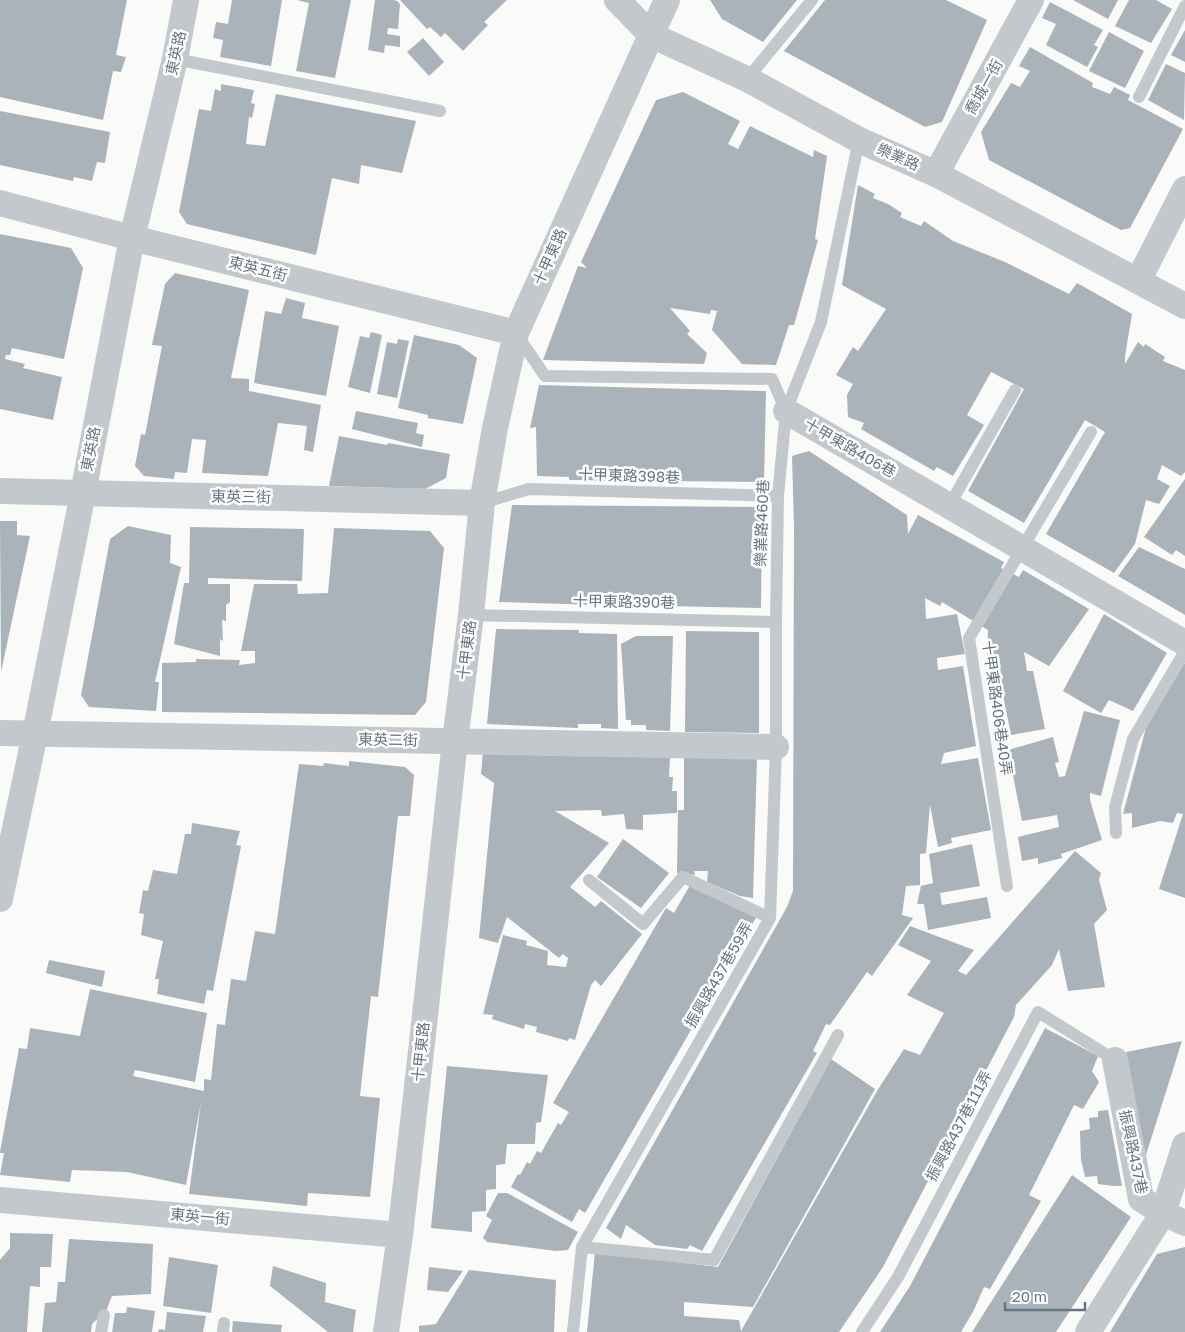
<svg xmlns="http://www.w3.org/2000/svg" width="1185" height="1332" font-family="'Golos Text','Noto Sans TC',sans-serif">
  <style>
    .building { fill: #aab3b9 }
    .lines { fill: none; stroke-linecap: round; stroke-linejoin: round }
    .lane { stroke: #c3c8cc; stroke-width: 12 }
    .street { stroke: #c3c8cc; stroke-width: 26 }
    .labels { text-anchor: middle; stroke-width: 5; stroke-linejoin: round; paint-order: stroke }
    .street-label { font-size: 15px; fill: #657683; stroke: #fff }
  </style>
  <rect width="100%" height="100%" fill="#fafaf8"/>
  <path class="building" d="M0,0H127L116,55L126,57L121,72L113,71L103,120L0,97Z
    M232,0H282L271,66L220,57L223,40L213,38L216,22L228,24Z
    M297,0H351L335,78L296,71L309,3Z
    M375,0H393L397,1L400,4L398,29L388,28L387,34L400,36V47L385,45L384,53L368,50Z
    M400,0H507L484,22L488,25L463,51L445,33L441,37L430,27L427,29Z
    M710,0H797L763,42L722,19Z
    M825,0H946L987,20L942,122L925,127L784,51Z
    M1073,0H1118L1108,19Z
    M1129,0H1156L1172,9L1151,43L1115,26Z
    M1050,2L1103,30L1094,45L1098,47L1087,67L1046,45L1056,24L1042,18Z
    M1185,30V62L1171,55Z
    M1109,32L1144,51L1125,88L1089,71Z
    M423,38L444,62L429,76L407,52Z
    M1030,47L1093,83L1092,87L1110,94L1114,87L1130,95L1128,100L1183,129L1130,228L1121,230L989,160L981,132L1011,83L1020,87L1030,71L1019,66Z
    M1166,64L1185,73L1184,120L1148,100Z
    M221,84L254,90L251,103L255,104L252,118L249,117L246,144L265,146L276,94L416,121L402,173L361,165L359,184L332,178L316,255L187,224L179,212L199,109L211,111L215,89L221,91Z
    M683,92L740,121L728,144L738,149L750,126L813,157L814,150L827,156L815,239L818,240L794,325H789L776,365L742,364L712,330L717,311L711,310L710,314L670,308L690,331L687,334L707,353L704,364L543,360L578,266L587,268L581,262L656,100Z
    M0,111L110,132L105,163L97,162L92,181L74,177L73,181L0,165Z
    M858,185L875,194L873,198L888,204L902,213L900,217L921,226L924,221L953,241L1005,262L1069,294L1077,283L1132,314L1125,356V364L1138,342L1144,347L1145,344L1165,357L1163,361L1185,370V472L1181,476L1162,465L1157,479L1170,486L1159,504L1146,500L1135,544L1114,573L1046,534L1105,432L1085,420L1024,523L968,491L1024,389L991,372L967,415L984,425L953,476L937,467L934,471L861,429L864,423L848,417L847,395L853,384L836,375L853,347L858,351L886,309L842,285Z
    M0,234L71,248L83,268L64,359L12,348L10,355H6L5,359L25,364L23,368L62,377L53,420L0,409Z
    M175,273L249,290L231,378L249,379V391L321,405L313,452L304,450L307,426L278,423L268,476L202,473L206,440L192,439L187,473L175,472L174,479L144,476L135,466L141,434L145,435L162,346L152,345L165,284Z
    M286,298L305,303L302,318L339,326L326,396L254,383L265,311L281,314Z
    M371,332L382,335L370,393L348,387L360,336L369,338Z
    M414,335L459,345L477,358L463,424L428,418V415L398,408Z
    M398,339L409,341L397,398L377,394L387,342L397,344Z
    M539,385L766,391L764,482L569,480V477L537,476L536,427L530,428Z
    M356,411L418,423L416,433L424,435L422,447L352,429Z
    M339,436L387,445L388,443L450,454L446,478L425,489L329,486Z
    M809,451L907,515L908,534L918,515L1004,562L1001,568L1019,577L1023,570L1089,609L1049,666L1024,652L1027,671H1033L1045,729L1011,735L1003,695L996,697L987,655L988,630L942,602L940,606L925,598L926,619L957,614L965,654L937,658L938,670L963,666L976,746L944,753L941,764L978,758L991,830L951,838L952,843L938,847L930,805L926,853L920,854V885L906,886L902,915L913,918L872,976L867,972L830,1025L826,1024L813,1051L817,1053L702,1251L690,1245L687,1249L655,1245L626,1225L621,1239L606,1228L787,907L793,891L794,525L792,456Z
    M1185,479V556L1176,550L1172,555L1144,537Z
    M512,505L762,507L761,608L664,606V600H655V606L612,604L611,598L599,599V605L499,602Z
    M0,521H17V535L30,536L1,672Z
    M128,526L171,535L170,563L181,567L155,682H159L156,711L89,707L81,695L110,539Z
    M190,527L304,529L302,581L208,578V584H230V602L226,605V621L222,620L223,641L220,639V656L174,644L184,583H189Z
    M334,528L430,531L444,548L426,702L415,715L162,712V663L196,662V659L240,660L239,665L255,663V651H241L254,584H297L298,594L328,593Z
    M1139,547L1185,569V615L1118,576Z
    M1104,614L1167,653L1133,711L1109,700L1101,713L1063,691Z
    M496,629L579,630V633L617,634L618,729L601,728V724H578V728L487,724Z
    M686,631L759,632V733L685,732Z
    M636,636H673L670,731L646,730V725H631V720H626L621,644Z
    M1183,663L1185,664V898L1159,889L1183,814L1177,813L1173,823L1160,821L1132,828V813L1123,814L1147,724Z
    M1084,711L1120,720L1101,796L1090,793V800L1102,840L1061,854L1062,858L1038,864V858L1022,861L1018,837L1059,827L1057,815L1022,821L1008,750L1053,737L1059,762L1055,763L1059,777L1065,776Z
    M483,751L670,757L669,777H673L672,791H677V813L643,815V830L626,829L624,814L602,816L601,810L555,811L609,843L570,887L595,907L601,901L642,934L601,986L595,980L591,985L575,1040L569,1038L568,1041L536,1032L537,1027L525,1024L524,1029L492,1019L493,1015L483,1014L503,935L527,941L526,945L548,951L547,965L566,967L568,958L563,954L559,958L507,917L498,943L479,938L494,783L481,774Z
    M684,758H757L753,898L740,896L707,882L708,871H694L695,875L677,873L678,810H684Z
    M349,761L405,767L414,775L410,816H398L378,997L371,996L360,1096L380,1098L370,1197L308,1193L307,1206L189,1194L201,1102L186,1185L127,1172L72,1170L70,1182L0,1175L4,1153H0V1152L19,1048L27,1049L30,1028L80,1036L90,989L207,1013L195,1082L135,1070L133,1076L204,1091V1079L211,1080L217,1024L225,1025L231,979L246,981L255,931L275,934L299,764L323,766L324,763L349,766Z
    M192,823L240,831L236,845L241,846L213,991L207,990L204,1004L157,994L159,979H155L163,941L141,935L144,914L139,913L143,890L148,891L153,870L177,874L185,834H191Z
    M623,839L669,873L641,908L597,877Z
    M972,844L980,886L940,893L942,905L987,897L991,918L928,930L924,904H917L921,886L933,883L929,854Z
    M1075,851L1101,873L1099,880L1107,910L1094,924L1105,987L1068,991L1059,949L1052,965L1016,1005L1014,1017L883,1267L839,1332H587L595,1252L718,1267L831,1059L875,1089L753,1307L684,1302V1316L739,1320L741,1331L877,1091L904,1049L920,1055L944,1013L907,995L931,961L898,945L910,926L974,950L958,971L966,975Z
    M693,880L757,916L585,1213L579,1209L572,1222L511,1187L518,1174L520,1175L527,1162L530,1164L537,1151L541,1153L558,1123L561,1125L569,1112L553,1103L666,908L674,913Z
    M49,960L105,971L102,987L46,973Z
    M1045,1028L1098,1056L1092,1071L1099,1082L1083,1109L1074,1105L1029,1195L1041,1201L990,1289L984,1287L974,1310L961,1332H880L910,1286Z
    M1182,1041L1145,1158L1126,1052Z
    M447,1066L548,1075L541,1122L536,1123L535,1144H507L505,1164L496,1165V1189L486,1190V1211L472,1212V1232L431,1228Z
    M1108,1110L1122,1186H1114L1098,1184L1097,1176L1085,1177L1081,1160L1080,1131L1090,1129L1089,1118L1098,1117V1111Z
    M1072,1175L1131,1217L1056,1332H972Z
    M498,1193H507L578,1232L568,1250L556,1251L487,1242L483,1238L492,1220L486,1216Z
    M10,1233L53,1234L51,1267H40V1287L30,1286L27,1332H0V1260L10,1248Z
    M69,1239L153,1244L151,1294L112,1296L106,1311L92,1324L91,1332H42L45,1303L56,1302L58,1282H65Z
    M1185,1247V1332H1110L1157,1254Z
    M169,1257L218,1265L211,1313L163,1306Z
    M273,1266L326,1283L325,1302L356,1310L353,1332H328L270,1286Z
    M429,1267L463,1271L448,1292L427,1290Z
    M469,1270L556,1280L554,1332H419V1326L436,1324Z
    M127,1307L155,1311L152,1332H112L115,1313H126Z
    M167,1312L206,1316L203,1332H158L159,1329L165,1330Z
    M233,1321L282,1325L281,1332H232Z"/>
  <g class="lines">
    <path class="lane" d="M175,59L440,111
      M747,79L812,0
      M1139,97L1185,6
      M517,335L545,376L772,379L786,411
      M482,503L529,489L778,496
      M949,506L1015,390
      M471,615L776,622
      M1116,833L1115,807L1133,739L1185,651
      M589,880L643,924L683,877L770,918
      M1007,886L969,638L1091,432
      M582,1247L714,1260L838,1035
      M101,1332L104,1315
      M223,1332L224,1323
      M573,1332L582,1247L770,918L776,747V622L778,496L786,411L821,322L859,140
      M862,1332L898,1277L1038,1012L1115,1060"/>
    <path class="street" d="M617,0L651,35L747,79L859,140L936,174L1185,306
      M936,174L1031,0
      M0,203L132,238L516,333
      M1138,281L1185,189
      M786,411L1185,643
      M0,491L482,503
      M0,733L776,747
      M0,899L35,734L83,493L132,238L175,59L186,0
      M1185,1145L1163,1213L1185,1223
      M0,1200L400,1235
      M386,1332L400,1235L421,1052L455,741L471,615L482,503L495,428L516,333L667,0
      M1088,1332L1163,1213L1141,1199L1115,1060"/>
  </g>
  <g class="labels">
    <g class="street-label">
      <text transform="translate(176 53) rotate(-78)" y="5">東英路</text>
      <text transform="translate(984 87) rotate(-61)" y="5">喬城一街</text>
      <text transform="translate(898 157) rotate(24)" y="5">樂業路</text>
      <text transform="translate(550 257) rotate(-66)" y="5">十甲東路</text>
      <text transform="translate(258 269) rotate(14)" y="5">東英五街</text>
      <text transform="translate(850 448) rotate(30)" y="5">十甲東路406巷</text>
      <text transform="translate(91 449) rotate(-79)" y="5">東英路</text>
      <text transform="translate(629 476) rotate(2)" y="5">十甲東路398巷</text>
      <text transform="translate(241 497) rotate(1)" y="5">東英三街</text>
      <text transform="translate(762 523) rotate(-88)" y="5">樂業路460巷</text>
      <text transform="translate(624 602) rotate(1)" y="5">十甲東路390巷</text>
      <text transform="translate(467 650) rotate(-83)" y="5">十甲東路</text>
      <text transform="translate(997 708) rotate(82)" y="5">十甲東路406巷40弄</text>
      <text transform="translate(388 740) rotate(1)" y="5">東英二街</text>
      <text transform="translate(719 975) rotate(-60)" y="5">振興路437巷59弄</text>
      <text transform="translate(421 1052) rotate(-84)" y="5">十甲東路</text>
      <text transform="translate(959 1126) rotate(-62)" y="5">振興路437巷111弄</text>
      <text transform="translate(1133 1152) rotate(78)" y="5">振興路437巷</text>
      <text transform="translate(200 1217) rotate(5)" y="5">東英一街</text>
    </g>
  </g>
  <path d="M1005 1302v8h80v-8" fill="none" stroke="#657683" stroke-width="2.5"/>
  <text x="1012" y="1302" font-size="15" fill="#657683" stroke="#ffffff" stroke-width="4" paint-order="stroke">20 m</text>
</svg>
